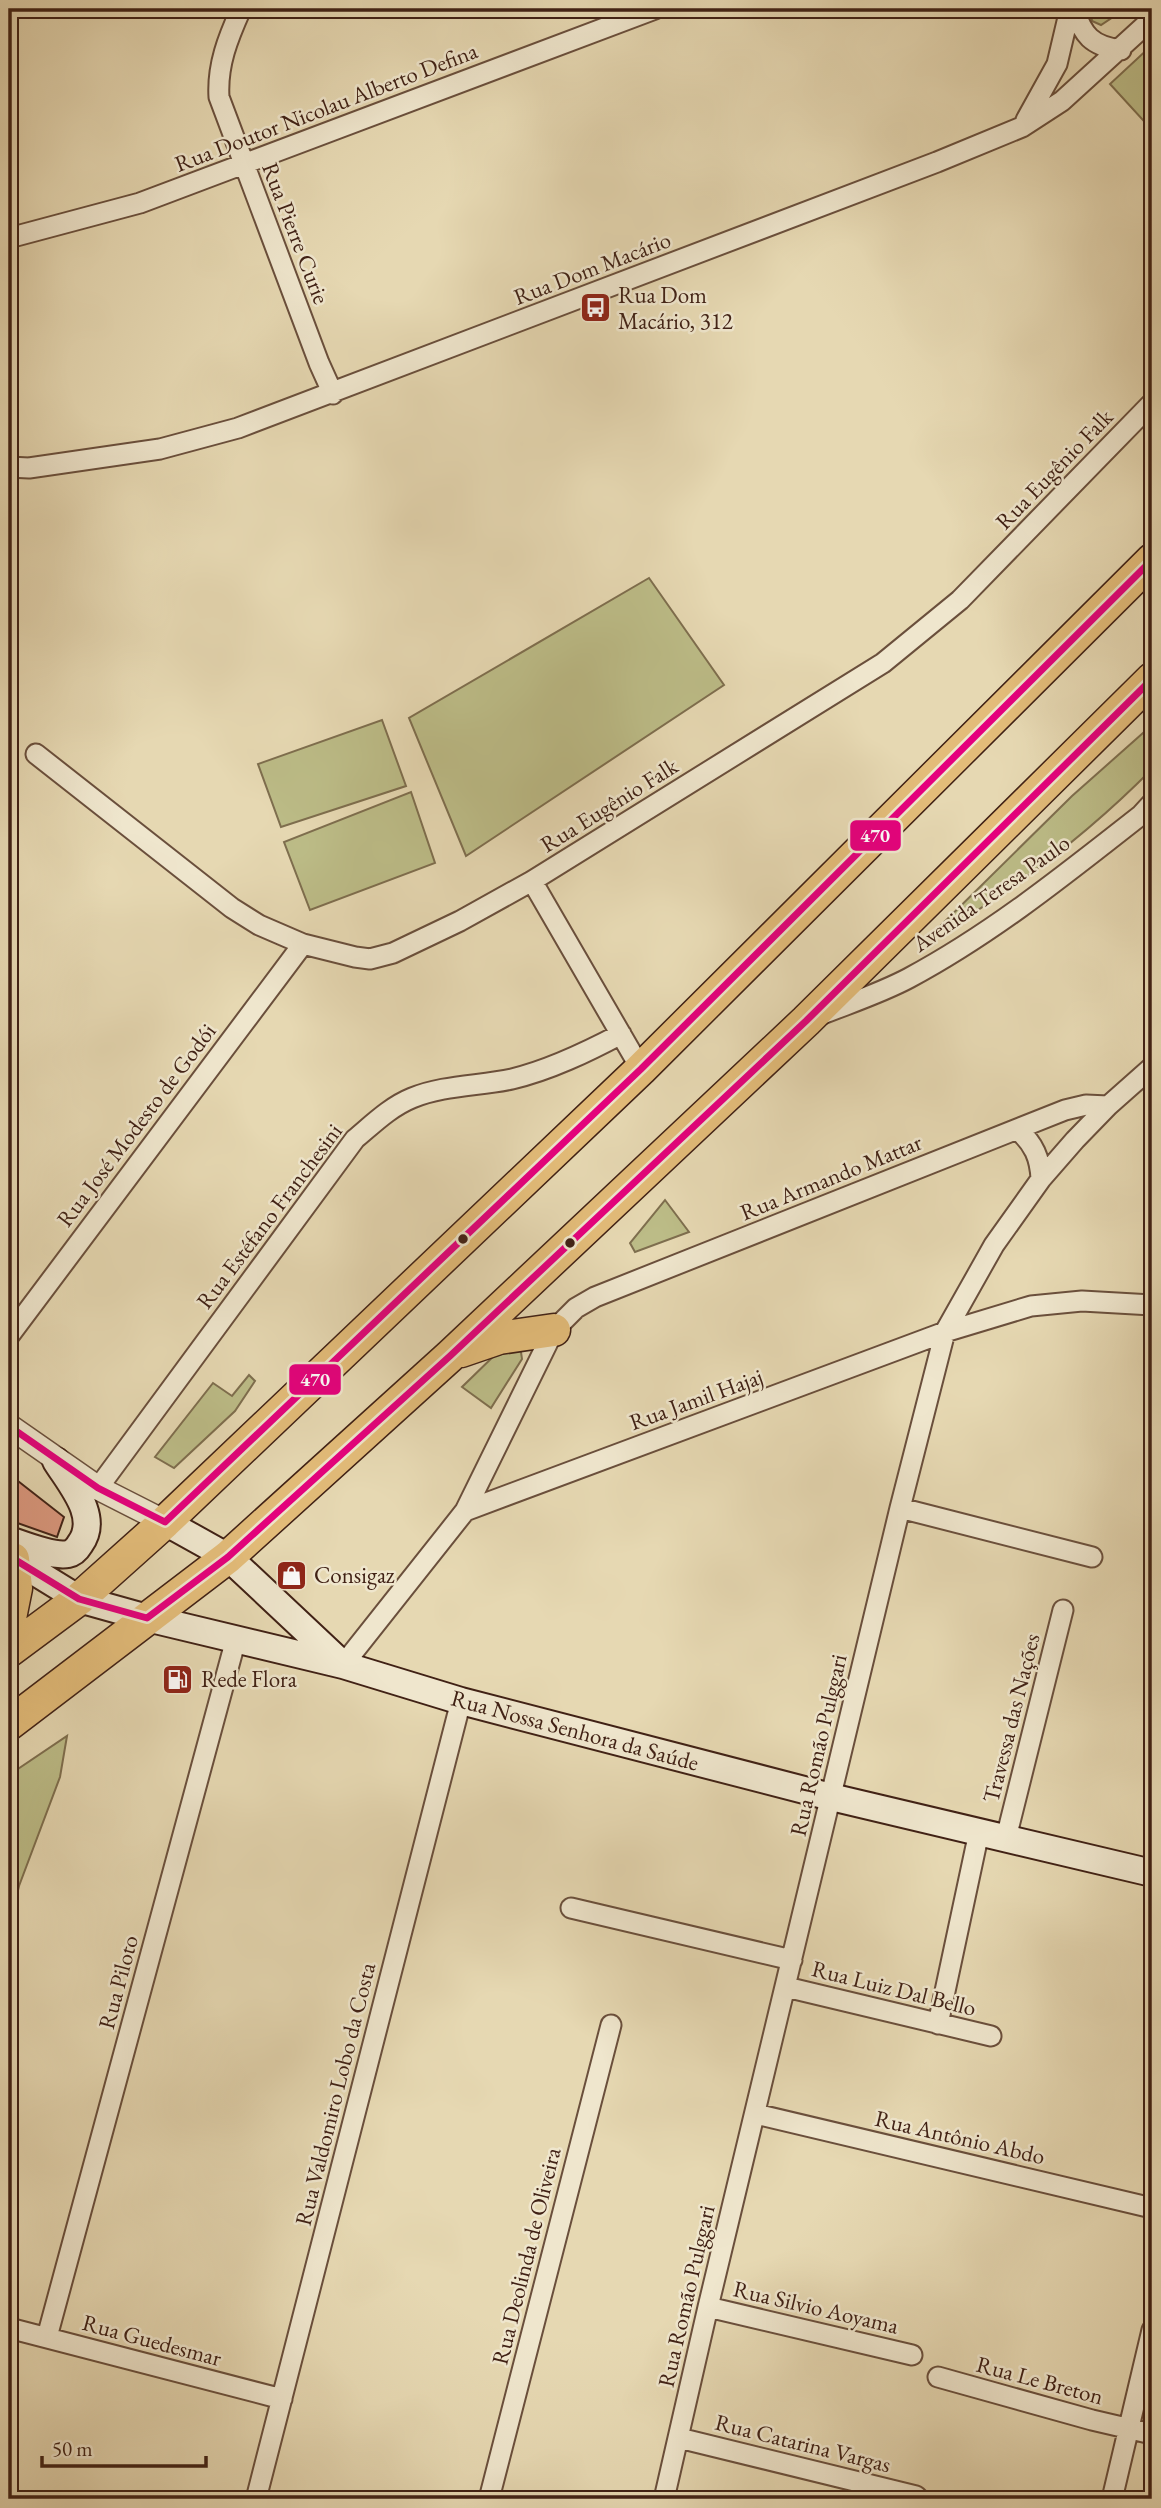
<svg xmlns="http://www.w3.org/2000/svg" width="1161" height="2508" font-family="'EB Garamond',serif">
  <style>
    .green { fill: #bcbc87; stroke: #7e6e4e; stroke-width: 2 }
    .building { fill: #dc987f; stroke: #402115; stroke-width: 2 }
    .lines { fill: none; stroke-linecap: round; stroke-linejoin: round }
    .minor-casing { stroke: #6a4f3c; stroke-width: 23 }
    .tertiary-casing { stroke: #6a4f3c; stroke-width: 26 }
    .secondary-casing { stroke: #402115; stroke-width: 30 }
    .trunk-casing { stroke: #402115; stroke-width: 35 }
    .minor { stroke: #efe6cd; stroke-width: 19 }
    .tertiary { stroke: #efe6cd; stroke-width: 23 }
    .secondary { stroke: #efe6cd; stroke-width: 26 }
    .trunk { stroke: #e3bc79; stroke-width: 32 }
    .bus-1-casing { stroke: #efe6cd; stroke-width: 12 }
    .bus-1 { stroke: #e5007d; stroke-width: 7 }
    .bus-dot { fill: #402115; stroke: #efe6cd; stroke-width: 2.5 }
    .labels { text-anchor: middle; stroke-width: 5; stroke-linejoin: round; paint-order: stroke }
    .street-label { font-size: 23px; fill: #402115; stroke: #efe6cd }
    .poi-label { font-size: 23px; fill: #402115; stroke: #efe6cd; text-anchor: start }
    .line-badge { stroke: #efe6cd; stroke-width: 2.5 }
    .badge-label { font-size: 19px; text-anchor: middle; font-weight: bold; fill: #fff }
  </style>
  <rect width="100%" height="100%" fill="#e6d8b2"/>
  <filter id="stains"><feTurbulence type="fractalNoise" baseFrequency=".00286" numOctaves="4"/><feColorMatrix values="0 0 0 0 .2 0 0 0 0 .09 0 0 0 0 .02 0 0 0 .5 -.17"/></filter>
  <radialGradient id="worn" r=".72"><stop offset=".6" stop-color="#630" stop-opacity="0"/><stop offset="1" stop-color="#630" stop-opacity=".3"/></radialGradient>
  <path class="green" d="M1090,9H1125L1101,25L1092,21Z
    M1152,45V130L1110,84Z
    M649,578L724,685L466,856L409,718Z
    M382,720L406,786L281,827L258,764Z
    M1152,725V769C1083,839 1006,896 921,945L1072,796Z
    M411,792L435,863L310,910L284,842Z
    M665,1200L689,1232L635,1252L630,1243Z
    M516,1348L521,1352L522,1359L491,1408L462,1387L501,1349Z
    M249,1375L255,1381L235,1411L174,1468L155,1457L213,1383L232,1396Z
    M67,1736L60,1777L19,1886L9,1929V1775Z"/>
  <path class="building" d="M9,1474L64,1517L57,1537L9,1520Z"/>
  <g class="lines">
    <defs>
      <path id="minor" d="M241,9C228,38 217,65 219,97L319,363L333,394
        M1074,9C1083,35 1091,46 1121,50
        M1026,120L1057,64L1070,9
        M9,238L140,203L655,9
        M9,467L29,468L160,449L238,428L937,162L1022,127L1062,101L1152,19
        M36,754L232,908L259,925L303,944L355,957L370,959L393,953L460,921L532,881L883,663L960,600L1152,403
        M532,881L641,1069
        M820,1015C850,1003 881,993 909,978C993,933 1067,873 1141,815L1152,803
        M1018,1130C1034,1144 1040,1158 1041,1179
        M9,1336L303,944
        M98,1488L355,1139C373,1124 390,1107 412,1098C443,1085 480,1086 512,1079C550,1070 587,1052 621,1034
        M900,1508L1092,1557
        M465,1511L945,1332L1031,1306L1082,1301L1152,1305
        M343,1665L465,1511L554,1330L576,1308L595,1297L1065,1110L1086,1105L1108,1106
        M1006,1838L1063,1610
        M571,1908L792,1960
        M786,1987L991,2036
        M938,2024L979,1832
        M756,2114L1152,2208
        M708,2307L912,2355
        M9,2328L282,2399
        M47,2337L236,1639
        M938,2377L1092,2420L1152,2434
        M679,2438L916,2496L919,2499
        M256,2499L461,1701
        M489,2499L611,2025
        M664,2499L708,2307L900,1508L945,1332L994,1245L1041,1179L1075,1140L1108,1106L1152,1067
        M1112,2499L1152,2330"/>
      <path id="tertiary" d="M9,1426L98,1488L165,1522"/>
      <path id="secondary" d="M165,1522L228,1557L342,1664
        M9,1540C24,1545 53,1557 68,1554C73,1553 77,1549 80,1544C100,1517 71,1485 56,1461
        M9,1556L79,1599L147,1618L343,1665L461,1701L831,1797L1152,1873"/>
      <path id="trunk" d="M461,1351L499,1338L554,1330
        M9,1623L16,1588L13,1559
        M9,1651L79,1599L165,1522L641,1069L1152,560
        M9,1724L228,1557L450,1356L806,1021L1152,679"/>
    </defs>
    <use href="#minor" class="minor-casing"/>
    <use href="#tertiary" class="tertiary-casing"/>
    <use href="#secondary" class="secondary-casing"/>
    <use href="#trunk" class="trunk-casing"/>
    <use href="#minor" class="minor"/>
    <use href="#tertiary" class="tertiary"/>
    <use href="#secondary" class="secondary"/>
    <use href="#trunk" class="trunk"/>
    <defs>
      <path id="bus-1" d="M9,1426L98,1488L165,1522L641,1069L1152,560
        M9,1556L79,1599L147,1618L228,1557L450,1356L806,1021L1152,679"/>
    </defs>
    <use href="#bus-1" class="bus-1-casing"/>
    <use href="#bus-1" class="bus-1"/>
  </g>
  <defs>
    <symbol id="bus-square" viewBox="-11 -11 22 22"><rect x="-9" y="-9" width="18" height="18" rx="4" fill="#8f2418" stroke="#efe6cd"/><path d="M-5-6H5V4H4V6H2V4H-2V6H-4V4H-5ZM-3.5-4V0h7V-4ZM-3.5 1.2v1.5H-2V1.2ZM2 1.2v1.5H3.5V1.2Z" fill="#fff"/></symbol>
    <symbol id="shop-square" viewBox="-11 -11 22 22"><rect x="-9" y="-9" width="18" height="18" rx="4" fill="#8f2418" stroke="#efe6cd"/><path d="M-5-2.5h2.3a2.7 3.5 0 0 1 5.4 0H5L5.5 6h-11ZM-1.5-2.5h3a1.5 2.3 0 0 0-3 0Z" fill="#fff"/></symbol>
    <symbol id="fuel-square" viewBox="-11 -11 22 22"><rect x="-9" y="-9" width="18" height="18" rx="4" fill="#8f2418" stroke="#efe6cd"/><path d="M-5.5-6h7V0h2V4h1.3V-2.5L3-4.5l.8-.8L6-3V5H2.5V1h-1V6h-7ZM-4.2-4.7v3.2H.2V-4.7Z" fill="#fff"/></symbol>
  </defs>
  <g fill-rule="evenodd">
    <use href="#bus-square" x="578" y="290" width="35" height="35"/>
    <use href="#shop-square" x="274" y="1558" width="35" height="35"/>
    <use href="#fuel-square" x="160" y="1662" width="35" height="35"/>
  </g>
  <g class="bus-dot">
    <circle cx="463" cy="1239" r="6"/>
    <circle cx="570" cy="1243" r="6"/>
  </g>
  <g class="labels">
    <g class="street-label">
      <text transform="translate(326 107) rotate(-21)" y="8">Rua Doutor Nicolau Alberto Defina</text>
      <text transform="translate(296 233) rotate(69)" y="8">Rua Pierre Curie</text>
      <text transform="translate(592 268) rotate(-21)" y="8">Rua Dom Macário</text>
      <text transform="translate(1054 469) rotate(-46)" y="8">Rua Eugênio Falk</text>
      <text transform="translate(609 805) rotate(-32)" y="8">Rua Eugênio Falk</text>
      <text transform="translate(991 893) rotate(-35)" y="8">Avenida Teresa Paulo</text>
      <text transform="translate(136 1125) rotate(-53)" y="8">Rua José Modesto de Godói</text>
      <text transform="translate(831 1177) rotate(-22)" y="8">Rua Armando Mattar</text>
      <text transform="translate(269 1216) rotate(-53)" y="8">Rua Estéfano Franchesini</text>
      <text transform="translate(696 1399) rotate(-20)" y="8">Rua Jamil Hajaj</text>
      <text transform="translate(1011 1718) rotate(-76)" y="8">Travessa das Nações</text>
      <text transform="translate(575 1730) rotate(15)" y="8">Rua Nossa Senhora da Saúde</text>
      <text transform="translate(818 1745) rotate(-77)" y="8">Rua Romão Pulggari</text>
      <text transform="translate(118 1982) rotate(-75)" y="8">Rua Piloto</text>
      <text transform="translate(894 1988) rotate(14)" y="8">Rua Luiz Dal Bello</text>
      <text transform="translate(335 2094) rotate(-76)" y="8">Rua Valdomiro Lobo da Costa</text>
      <text transform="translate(960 2137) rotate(13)" y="8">Rua Antônio Abdo</text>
      <text transform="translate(526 2256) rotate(-76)" y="8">Rua Deolinda de Oliveira</text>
      <text transform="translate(686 2296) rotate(-77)" y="8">Rua Romão Pulggari</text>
      <text transform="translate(816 2307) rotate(13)" y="8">Rua Silvio Aoyama</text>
      <text transform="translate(152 2340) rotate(15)" y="8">Rua Guedesmar</text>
      <text transform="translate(1040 2380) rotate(15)" y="8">Rua Le Breton</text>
      <text transform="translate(803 2443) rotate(14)" y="8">Rua Catarina Vargas</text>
    </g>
    <g class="poi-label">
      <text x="618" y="303">Rua Dom<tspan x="618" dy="26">Macário, 312</tspan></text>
      <text x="314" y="1583">Consigaz</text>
      <text x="201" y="1687">Rede Flora</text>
    </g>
  </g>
  <g class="line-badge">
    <rect x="849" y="819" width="53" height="33" rx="7" fill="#e5007d"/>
    <rect x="288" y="1363" width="54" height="33" rx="7" fill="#e5007d"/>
  </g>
  <g class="badge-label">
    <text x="875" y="842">470</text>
    <text x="315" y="1386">470</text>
  </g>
  <rect width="1161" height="2508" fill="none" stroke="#e6d8b2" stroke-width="35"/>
  <rect x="10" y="10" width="1140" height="2487" fill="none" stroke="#402115" stroke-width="3.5"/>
  <rect x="18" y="18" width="1126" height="2473" fill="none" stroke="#402115" stroke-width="2"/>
  <path d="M42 2456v10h164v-10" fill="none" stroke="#402115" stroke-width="3.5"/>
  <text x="52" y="2456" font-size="21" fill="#402115" stroke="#efe6cd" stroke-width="5" paint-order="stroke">50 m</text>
  <rect width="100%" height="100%" filter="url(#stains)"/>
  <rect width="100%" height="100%" fill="url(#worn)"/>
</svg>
